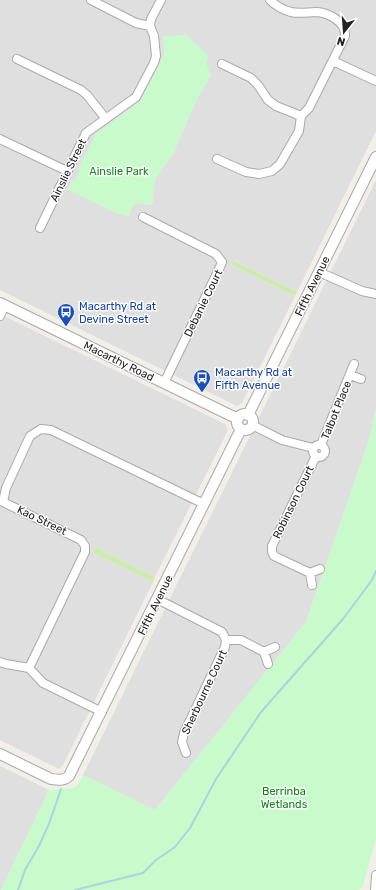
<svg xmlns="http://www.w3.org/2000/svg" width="376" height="890" font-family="Rubik,sans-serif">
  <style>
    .residential { fill: #e0dfdf; fill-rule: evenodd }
    .grass { fill: #cdebb0 }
    .park { fill: #c8facc }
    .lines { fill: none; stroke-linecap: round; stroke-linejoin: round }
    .stream { stroke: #aad3df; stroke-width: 2 }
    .minor-casing { stroke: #a9a9a9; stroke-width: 10 }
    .tertiary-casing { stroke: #a9a9a9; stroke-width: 12 }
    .minor { stroke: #fff; stroke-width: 8 }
    .tertiary { stroke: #fff; stroke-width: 10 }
    .labels { text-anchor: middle; stroke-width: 3; stroke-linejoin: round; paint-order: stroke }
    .street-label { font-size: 11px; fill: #222; stroke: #fff }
    .park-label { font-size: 11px; fill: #0c8416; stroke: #fff }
    .transit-label { font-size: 11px; fill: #164399; stroke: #fff; text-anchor: start }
  </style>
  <rect width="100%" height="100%" fill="#f2efe9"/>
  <path class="residential" d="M0,0H376V131L297,292L234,260L231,265L295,296L242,403L237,406L0,290ZM164,55L211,75L196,101L173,154L155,179L152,205L138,203L133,205L128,216L117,213L68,189L72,181L76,180L96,134L140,102Z
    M376,180V409L368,443L306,622L155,810L83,775Z
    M0,314L225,424L228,430L155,577L95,547L92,552L153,582L63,765L59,769L0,740Z
    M0,766L49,790L1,890H0Z"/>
  <path class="grass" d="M233,260L297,292L295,296L231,265Z
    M95,547L155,577L153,582L92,552Z"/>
  <path class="park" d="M186,35L209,56L206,63L211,75L196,101L173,154L155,179L152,205L138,203L133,205L128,216L117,213L68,190L72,181L76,180L80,172L78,169L96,134L140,102L164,55L163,36Z
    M376,409V838L363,886L359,890H1L49,790L73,788L77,786L83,775L155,810L306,622L368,443Z"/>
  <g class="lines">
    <path class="stream" d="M18,890L25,870L39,846L49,824L61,789
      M75,890L143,873L156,860L175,847L190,828L216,779L261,712L343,619L372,580L376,571"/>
    <defs>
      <path id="minor" d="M91,0L136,23L150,26
        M17,59L81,90L87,95L106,119
        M333,61L376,81
        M222,64L251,78L258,85L268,100L276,106L301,116
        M0,139L67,171
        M217,159L246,172L259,174L272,171L280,164L299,131L301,116L309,108L345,36C346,22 329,13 317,12C308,12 300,14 291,12C283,10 276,6 270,0
        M143,217L216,254L222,262L220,267L164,383
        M40,228L86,133L136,97L154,63L156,56L154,36L150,26L151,19L161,0
        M319,272L362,291L376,294
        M0,316L5,305
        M350,375L361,379
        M252,425L282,440L313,448
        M313 451a6 6 0 1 1 12 0a6 6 0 1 1-12 0Z
        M321,445L354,364
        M310,573L274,556L272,552V546L316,456
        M312,585L310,573L320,569
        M157,599L222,632L226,640L225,647L184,733L182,742L186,753
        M226,640H241L264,652
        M0,662L6,664L29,668L43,683L102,712
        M268,664L264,652L275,647
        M29,668L85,552V546L81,540L3,502L6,488L30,436L41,429L51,430L204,504
        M375,890L376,875"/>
      <path id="tertiary" d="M0,303L238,419
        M237 422a8 8 0 1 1 16 0a8 8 0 1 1-16 0Z
        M248,415L376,157
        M0,754L51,779C58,780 64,781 69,776L241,429"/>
    </defs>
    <use href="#minor" class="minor-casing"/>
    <use href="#tertiary" class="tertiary-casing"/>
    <use href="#minor" class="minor"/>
    <use href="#tertiary" class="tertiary"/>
  </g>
  <defs>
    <symbol id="bus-pin" viewBox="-11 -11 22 30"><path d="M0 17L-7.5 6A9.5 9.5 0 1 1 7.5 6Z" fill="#1a4fb4" stroke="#fff"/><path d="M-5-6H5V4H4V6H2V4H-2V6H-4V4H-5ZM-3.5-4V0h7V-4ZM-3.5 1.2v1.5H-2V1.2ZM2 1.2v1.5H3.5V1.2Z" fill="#fff"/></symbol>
  </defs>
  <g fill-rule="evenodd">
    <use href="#bus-pin" x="56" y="302" width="20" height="27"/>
    <use href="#bus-pin" x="192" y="368" width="20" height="27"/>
  </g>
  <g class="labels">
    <g class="street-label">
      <text transform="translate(68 170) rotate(-64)" y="4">Ainslie Street</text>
      <text transform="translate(312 286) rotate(-64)" y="4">Fifth Avenue</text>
      <text transform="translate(203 303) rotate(-64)" y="4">Debanie Court</text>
      <text transform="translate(119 361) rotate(26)" y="4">Macarthy Road</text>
      <text transform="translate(336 410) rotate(-68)" y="4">Talbot Place</text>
      <text transform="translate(293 502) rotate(-64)" y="4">Robinson Court</text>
      <text transform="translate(42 520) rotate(26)" y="4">Kao Street</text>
      <text transform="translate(155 605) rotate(-64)" y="4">Fifth Avenue</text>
      <text transform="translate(204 692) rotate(-65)" y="4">Sherbourne Court</text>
    </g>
    <g class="park-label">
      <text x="119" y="175">Ainslie Park</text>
      <text x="284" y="795">Berrinba<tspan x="284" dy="13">Wetlands</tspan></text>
    </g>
    <g class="transit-label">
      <text x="79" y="310">Macarthy Rd at<tspan x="79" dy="13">Devine Street</tspan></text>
      <text x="215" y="376">Macarthy Rd at<tspan x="215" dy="13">Fifth Avenue</tspan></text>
    </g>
  </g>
  <g transform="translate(344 32) rotate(197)" stroke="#ffffff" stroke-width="3" paint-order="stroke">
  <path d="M0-3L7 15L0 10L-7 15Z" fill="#222222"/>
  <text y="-6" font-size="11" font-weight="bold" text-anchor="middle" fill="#222222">N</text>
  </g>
</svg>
